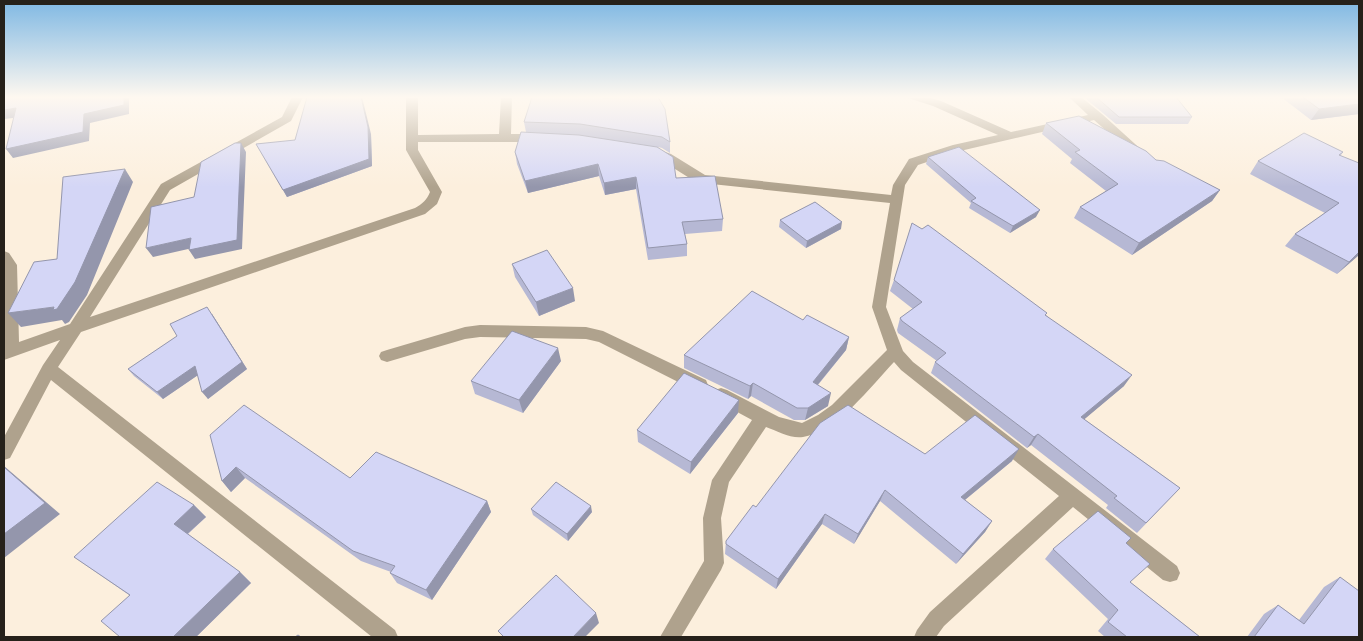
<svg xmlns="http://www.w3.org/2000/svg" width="1363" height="641" font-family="'Titillium Web',sans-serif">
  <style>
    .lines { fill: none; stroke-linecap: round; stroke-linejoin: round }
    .street { fill: #afa28d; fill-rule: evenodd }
    .wall { fill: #b6b8d4 }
    .shaded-wall { fill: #9496ac }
    .building { fill: #d4d6f6; stroke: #9496ac }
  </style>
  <rect width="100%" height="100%" fill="#fcefdd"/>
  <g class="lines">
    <path class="street" d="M292,97H303L291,121L170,190L90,317L415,208C422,204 427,200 430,192L406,150V97H418V135L499,134L501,97H512L511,134H539L545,138L539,142H418V150L442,192L437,204L425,214L81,332L58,367L395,630L398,637H372L51,380L10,458L4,460V437L43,365L60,340L4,360V251L9,253L17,265L19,342L70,324L161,184L282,117Z
      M905,97H927L941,101L1011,132L1088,115L1069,97H1081L1102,114L1145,153L1143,156H1135L1094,120L960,151L918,165L905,185L886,307L903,351L913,362L1177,566L1180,573L1177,580L1170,582L1163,580L1073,507L944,626L936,637H914L917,630L930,612L1059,496L901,370L894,362C871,386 837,432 803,437C791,439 777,431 766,427L729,482L721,518L724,563L721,570L681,637H660L704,561L703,518L712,480L752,420L715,400L713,395L715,390L721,388L727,390L779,417L802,423L818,415L832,405L887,350L872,307L890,203L702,183L691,179L648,152L654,148L671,154L705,175L891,195L893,185L909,159L953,145L998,135L933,106Z
      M480,325L586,327L603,331L706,380L708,385L706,390L700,391L694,390L599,342L586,339L480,337L465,339L387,362L381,360L379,356L381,352L387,350L465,327Z"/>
  </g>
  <path class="wall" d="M658,97L670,142V153L662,148L658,147L676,178L723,219L722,231L685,234L687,244V256L648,260L636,189L605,195L599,176L528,193L517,164L515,152L526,132L524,122Z
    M1176,97L1192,117L1188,124H1116L1085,98Z
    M1281,97H1359V114L1311,120Z
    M1046,123L1156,160L1220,190L1212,201L1132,255L1074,218L1080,207L1106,191L1070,163L1072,159L1042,134Z
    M371,134L372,166L287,197L256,144Z
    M1343,152L1341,155L1359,255L1337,274L1285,246L1295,234L1325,213L1250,174L1258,161Z
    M928,157L1036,217L1010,233L969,208L971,203L926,164Z
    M780,220L841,229L806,248L779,227Z
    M512,264L575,301L539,316L515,277Z
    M894,280L1046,315L1124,386L1084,419L1180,488L1137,533L1106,508L1108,505L1031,445L1027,448L931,373L935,362L937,361L898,333L897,330L900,318L913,309L890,291Z
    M212,314L247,369L208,399L198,375L163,399L134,376L128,369Z
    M803,320L849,337L846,350L818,385L828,406L805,420H794L751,396L748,399L684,368V355Z
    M561,361L523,413L475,394L471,381Z
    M738,413L690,474L638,442L637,430Z
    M210,435L350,478L487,501L491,512L432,600L397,583L390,573L391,572L361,561L245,478L231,492L222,481Z
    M925,454L1012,461L965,500L992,521L985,532L956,564L880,501L854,544L822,524L776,589L725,554L726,541L756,507Z
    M194,505L206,517L188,534L240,572L251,583L196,637H120L129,595L74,557Z
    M531,509L592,512L568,541L533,515Z
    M1126,543L1130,582L1200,637H1105L1098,631L1108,619L1045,559L1053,549Z
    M1340,577L1359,637H1247L1264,614L1278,605L1299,620L1324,587Z"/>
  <path class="shaded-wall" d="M124,97H129V114L90,123L89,141L13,158L6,149L84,114Z
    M361,97H362L371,134L372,166L287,197L283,190Z
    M1359,104V114L1311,120L1319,109Z
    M16,108L22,117L4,119V110Z
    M241,143L246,152L242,249L195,259L189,250Z
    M598,164L599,176L528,193L525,181Z
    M125,169L133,182L87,295L69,322L65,324L62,320L21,327L8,313L54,307Z
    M636,177V189L605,195L604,183Z
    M1220,190L1212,201L1132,255L1139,243Z
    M1040,210L1036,217L1010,233L1013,226Z
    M842,222L841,229L806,248L807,241Z
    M191,238L197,247L153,257L146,248Z
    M1359,252V255L1337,274Z
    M573,288L575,301L539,316L536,302Z
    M212,314L247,369L208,399L202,392Z
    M849,337L846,350L810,394L813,382Z
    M558,348L561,361L523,413L519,400Z
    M195,366L201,373L163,399L157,392Z
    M1132,375L1124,386L1074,428L1081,417Z
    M753,383L751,396L748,399L750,386Z
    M831,393L828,406L805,420L808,408Z
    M739,400L738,413L690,474L691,462Z
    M1038,434L1031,445L1027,448L1034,437Z
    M1019,449L1012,461L955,508L961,497Z
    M4,466L60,514L4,558Z
    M236,467L245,478L231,492L222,481Z
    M885,490L880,501L854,544L858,534Z
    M487,501L491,512L432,600L426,590Z
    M194,505L206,517L186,535L174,524Z
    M591,506L592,512L568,541L567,534Z
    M825,514L822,524L776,589L778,579Z
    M992,521L985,532L956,564L963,554Z
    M240,572L251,583L196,637H173Z
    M596,613L599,623L585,637H573Z"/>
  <path class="building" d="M4,97H124V105L84,114L83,132L6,149L16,108L4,110Z
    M307,97H361L368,127L369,159L283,190L256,144L295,140Z
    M532,97H603V98L658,97L665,109L670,142L662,137L580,124L524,122Z
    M1096,97H1176L1192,117H1119Z
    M1303,97H1359V104L1319,109Z
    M1079,116L1146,151L1156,160L1164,161L1220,190L1139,243L1080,207L1118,184L1075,152L1080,150L1046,123Z
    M521,132L579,135L657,147L673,157L676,178L715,176L723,219L682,222L687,244L648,248L636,177L604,183L598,164L525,181L515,152Z
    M1304,133L1343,152L1339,155L1359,163V252L1349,262L1295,234L1339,203L1258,161Z
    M235,143H241L237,240L189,250L191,238L146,248L151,207L194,197L201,162Z
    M959,147L1040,210L1013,226L971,201L976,198L928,157Z
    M125,169L75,282L57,309L53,310L54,307L8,313L34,262L57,259L63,177Z
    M815,202L842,222L807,241L780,220Z
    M912,223L922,229L928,225L1047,313L1045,315L1132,375L1081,417L1180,488L1146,523L1114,498L1117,496L1038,434L1034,437L935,362L946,353L902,321L900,318L922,302L894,280Z
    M547,250L573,288L536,302L512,264Z
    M752,291L803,320L807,315L849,337L813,382L831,393L808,408H797L753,383L750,386L684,355Z
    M207,307L242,362L202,392L195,366L157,392L128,369L177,336L170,324Z
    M512,331L558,348L519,400L471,381Z
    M684,373L739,400L691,462L637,430Z
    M244,405L350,478L376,452L487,501L426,590L390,573L395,566L353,551L236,467L222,481L210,435Z
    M848,405L925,454L975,415L1019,449L961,497L992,521L963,554L885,490L858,534L825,514L778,579L726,544V541L753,505L756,507L820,423Z
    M4,467L45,503L4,534Z
    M157,482L194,505L174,524L240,572L173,637H120L101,621L130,595L74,557Z
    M556,482L591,506L567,534L531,509Z
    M1098,511L1131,538L1126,543L1150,564L1130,582L1200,637H1127L1108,622L1118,610L1053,549Z
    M556,575L596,613L573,637H504L498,631Z
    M1340,577L1359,591V637H1254L1278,605L1304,624Z
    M298,635L301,637H295Z"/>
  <linearGradient id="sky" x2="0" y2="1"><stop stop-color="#7fb8e3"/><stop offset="0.52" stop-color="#fef8f0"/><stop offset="1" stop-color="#fef8f0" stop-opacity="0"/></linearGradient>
  <rect width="1363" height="187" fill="url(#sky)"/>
  <rect width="1363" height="641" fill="none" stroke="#26211a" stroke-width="10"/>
</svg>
